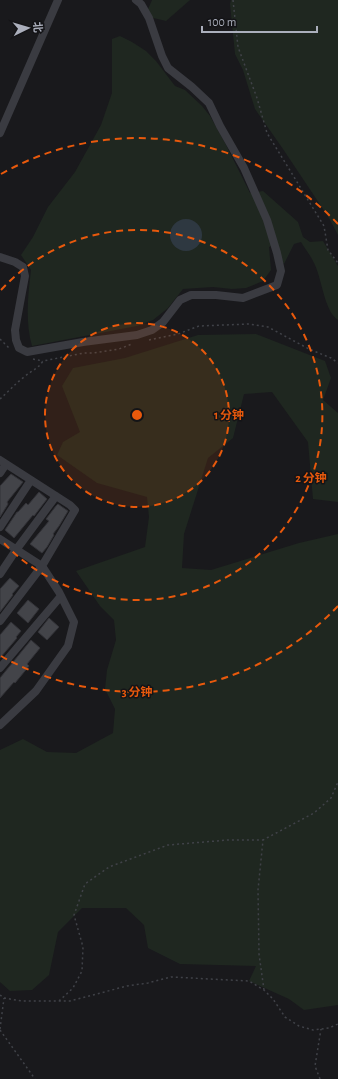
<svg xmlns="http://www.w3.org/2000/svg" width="338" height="1079" font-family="'Alegreya Sans','Noto Sans SC',sans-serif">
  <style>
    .green { fill: #1f2720 }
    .water { fill: #2e3841 }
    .building { fill: #434449; stroke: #333338 }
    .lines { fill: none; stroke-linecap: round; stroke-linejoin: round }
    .path { stroke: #404248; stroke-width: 1.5; stroke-dasharray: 2 3; stroke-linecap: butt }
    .minor { stroke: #3a3b41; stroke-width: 8 }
    .ring { fill: none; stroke: #e8590c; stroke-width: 2; stroke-dasharray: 7 5 }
    .centre { fill: #e8590c; stroke: #141417; stroke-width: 2 }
    .ring-label { font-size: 12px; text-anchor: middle; font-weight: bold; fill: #e8590c; stroke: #141417; stroke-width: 3; stroke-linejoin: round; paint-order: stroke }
  </style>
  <rect width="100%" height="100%" fill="#19191c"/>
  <path class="green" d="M152,0H190L166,21L145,16Z
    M231,0H338V235L329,218L283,149L255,109L243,70L235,54L230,4Z
    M120,36L132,42L146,51L156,61L175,86L185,90L202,106L210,116L225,143L250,193L263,191L298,222L303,237L310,242L323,241L338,266V320C324,311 322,278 314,263C311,256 305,249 301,242L294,244L284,264L271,246L269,247L271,270L263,281L246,288L232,289L213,287L183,289L168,308L153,320L137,326L32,346C25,321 28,295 31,270L21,255L33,237L48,207L75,172L101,125L112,93V39Z
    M256,334L325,361L331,378L323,400L338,413V502L313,499L308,442L272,392L244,394L233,438L208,458L184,534L182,568L211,570L299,543L338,534V1005L304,1010L289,999L249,981L256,966L180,964L148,948L144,925L126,908H82L58,932L49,975L32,990L10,991L0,982V750L23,739L47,752L76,753L113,733L115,709L105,689L107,670L116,640L114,620L100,606L76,571L145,547L149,517L147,497L97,483L57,455L63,442L80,432L62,386L73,368L125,358L198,335Z"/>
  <path class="water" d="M170 235a16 16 0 1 1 32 0a16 16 0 1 1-32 0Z"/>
  <path class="building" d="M11,474L23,482L7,502L8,504L0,517V486Z
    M39,492L47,499L34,516L33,515L14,538L5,530L17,512H18L26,503L28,505Z
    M58,504L68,511L59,526L53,534L54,535L47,547L42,553L30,544L49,521L46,519L56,506Z
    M10,578L19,586L12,594L13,595L0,612V589Z
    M28,600L39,609L28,623L17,613Z
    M49,618L59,627L47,640L38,632Z
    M11,622L21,631L16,637L17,638L0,658V635Z
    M31,640L40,648L27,664L29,666L15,683L14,682L0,698V678Z"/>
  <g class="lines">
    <path class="path" d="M233,0L238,47L257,98L267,133L324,226L328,250L338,263
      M0,339L10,349
      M149,340L178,334L199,326L249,324L268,327L309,349L331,358L338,363
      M33,359L43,361
      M0,399C8,392 15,384 24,377C32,370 37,370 43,361L84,353H93L119,349L132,344
      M264,990L259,954L258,890L263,840L314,813L331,798L338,782
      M0,995L4,998L22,1001H70L127,986L148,983L171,977L249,981L264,990L273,999L285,1017L299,1026L313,1030L329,1028L338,1024
      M59,1001L73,988L82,971L83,947L74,915L85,884L109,867L168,845L228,840H263
      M0,1029L4,998
      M0,1030L35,1079
      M320,1079L315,1066L321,1029"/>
    <path class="minor" d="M0,133L58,0
      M0,257L15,262L23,267L25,276L15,330L16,340L19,348L27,352L83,342L137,335L152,330L163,322L180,300L191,295H216L243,298L277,285L281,271L277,253L267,220L244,168L220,126L209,103L192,87L168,68L162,56L149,18L141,4L136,0
      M0,460L70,505L75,510L42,566L0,621
      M0,473L6,464
      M0,527L31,480
      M0,539L42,566L59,592L74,622L68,646L36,691L0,725
      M0,574L16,550L56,496
      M0,668L61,596"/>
  </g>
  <circle cx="137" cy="415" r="92" fill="#e8590c" fill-opacity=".12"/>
  <g class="ring">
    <circle cx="137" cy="415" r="92"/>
    <path d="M1 290A185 185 0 1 1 1 540"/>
    <path d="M338 606A277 277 0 0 1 1 656M1 174A277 277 0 0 1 338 224"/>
  </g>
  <circle cx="137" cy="415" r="6" class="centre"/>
  <g class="ring-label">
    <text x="229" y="419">1 分钟</text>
    <text x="311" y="482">2 分钟</text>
    <text x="137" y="696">3 分钟</text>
  </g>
  <g transform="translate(28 28) rotate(85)" stroke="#141417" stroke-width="3" paint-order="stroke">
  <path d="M0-3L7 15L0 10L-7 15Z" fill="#abafbc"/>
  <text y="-6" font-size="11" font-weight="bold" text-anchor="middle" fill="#abafbc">北</text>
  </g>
  <path d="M202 26v6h115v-6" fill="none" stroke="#abafbc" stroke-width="2"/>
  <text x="208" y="26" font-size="12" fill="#abafbc" stroke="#141417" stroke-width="3" paint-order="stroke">100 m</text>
</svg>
